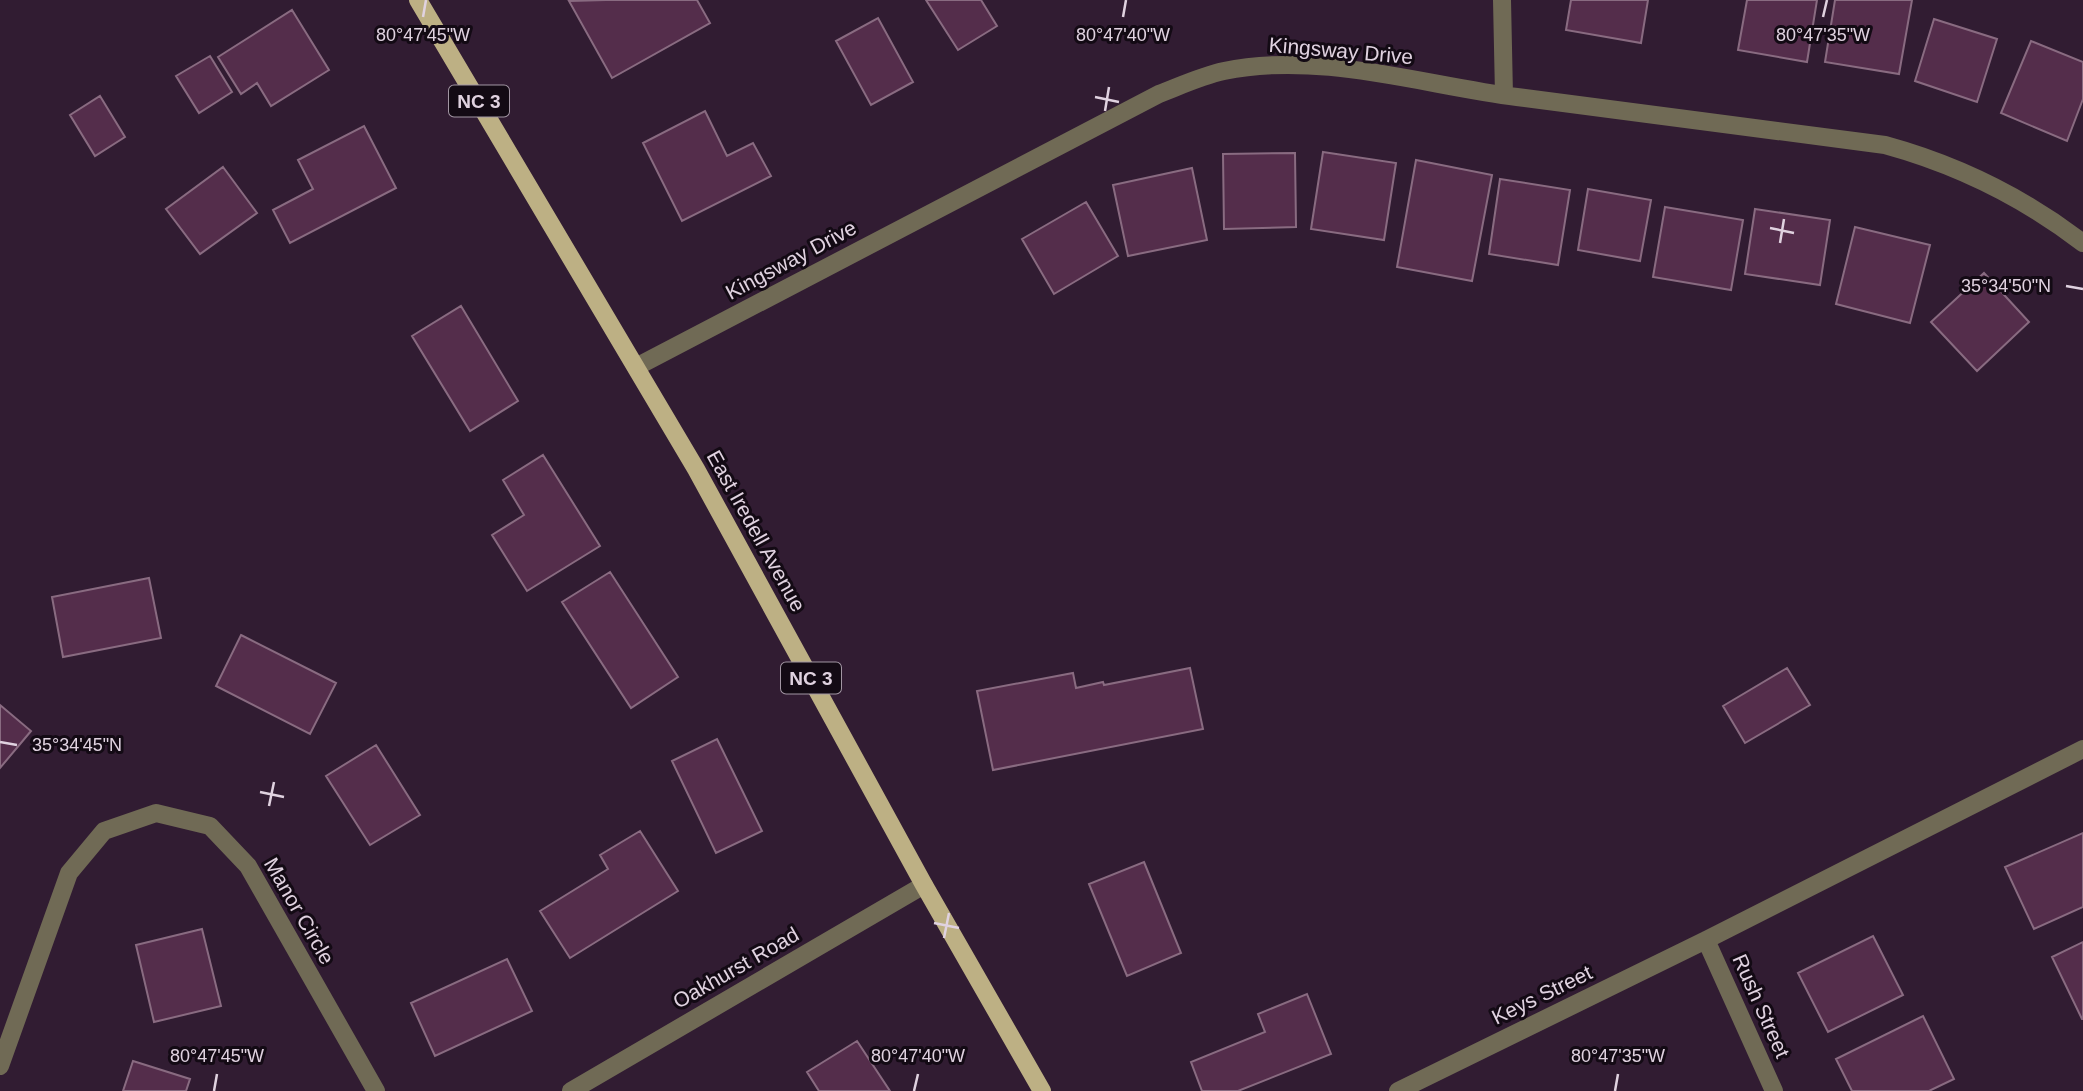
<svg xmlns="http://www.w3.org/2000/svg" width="2083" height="1091" font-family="Arial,sans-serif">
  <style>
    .building { fill: #542d4b; stroke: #896b81; stroke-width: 2 }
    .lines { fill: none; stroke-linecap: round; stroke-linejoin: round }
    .minor { stroke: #706a55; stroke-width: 18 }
    .major { stroke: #bdb084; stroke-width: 18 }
    .ticks { fill: none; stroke: #e0d2e0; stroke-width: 2.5 }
    .labels { text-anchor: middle; stroke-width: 6; stroke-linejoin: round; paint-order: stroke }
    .shield { fill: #130a14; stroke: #a296a3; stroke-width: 2 }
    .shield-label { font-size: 19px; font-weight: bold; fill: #e0d2e0 }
    .street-label { font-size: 21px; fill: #e0d2e0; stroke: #130a14 }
    .ticks-label { font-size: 18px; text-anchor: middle; fill: #e0d2e0; stroke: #130a14; stroke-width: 6; stroke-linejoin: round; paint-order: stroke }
  </style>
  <rect width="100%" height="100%" fill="#311c32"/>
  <path class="building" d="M606,0H697L710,23L612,78L569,1Z
    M926,0H981L997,26L958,50Z
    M1571,0H1648L1641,43L1566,30Z
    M1747,0H1817L1807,62L1738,50Z
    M1835,0H1912L1899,74L1825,62Z
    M292,10L329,70L271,106L257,83L241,94L218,57Z
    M878,18L913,82L871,105L836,41Z
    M1934,19L1997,39L1977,102L1915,81Z
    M2031,41L2083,62V99L2067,141L2001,113Z
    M210,56L232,92L199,113L176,76Z
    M100,96L125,137L95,156L70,115Z
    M705,111L727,156L753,143L771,176L682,221L643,143Z
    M364,126L396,188L290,243L273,210L313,189L298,160Z
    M1323,152L1396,163L1384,240L1311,229Z
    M1295,153L1296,227L1224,229L1223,154Z
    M1416,160L1492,175L1472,281L1397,267Z
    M223,167L257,213L200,254L166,209Z
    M1192,168L1207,240L1128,256L1113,185Z
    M1500,179L1570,190L1558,265L1489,254Z
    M1588,189L1651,200L1640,261L1578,250Z
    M1086,202L1118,256L1054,294L1022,239Z
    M1665,207L1743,220L1731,290L1653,277Z
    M1755,209L1830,220L1820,285L1745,274Z
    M1855,227L1930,245L1910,323L1836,304Z
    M1984,273L2029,322L1977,371L1931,322Z
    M461,306L518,401L470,431L412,336Z
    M543,455L600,546L527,591L492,535L524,515L503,480Z
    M610,572L678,677L631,708L562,602Z
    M149,578L161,638L63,657L52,597Z
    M241,635L336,683L310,734L216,686Z
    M1190,668L1203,729L993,770L977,691L1073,673L1076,688L1103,682L1104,685Z
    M1787,668L1810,705L1745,743L1723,706Z
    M0,705L31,731L0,768Z
    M717,739L762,831L716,853L672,761Z
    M376,745L420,815L370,845L326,776Z
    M640,831L678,891L570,958L540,911L608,869L600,855Z
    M2083,833V907L2034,929L2005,867Z
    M1144,862L1181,953L1127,976L1089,884Z
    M202,929L221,1006L154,1022L136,945Z
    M1873,936L1903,995L1828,1032L1798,973Z
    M2083,942V1019H2082L2052,957Z
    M507,959L532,1011L435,1056L411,1003Z
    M1307,994L1331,1054L1238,1091H1202L1191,1062L1265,1032L1258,1014Z
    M1923,1016L1954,1079L1929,1091H1852L1836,1059Z
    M857,1041L890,1091H819L807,1072Z
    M133,1061L190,1079L186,1091H123Z"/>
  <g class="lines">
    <path class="minor" d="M1502,0L1504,95
      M636,367L1159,94C1180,86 1201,76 1224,71C1319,51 1423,85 1517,97C1640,113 1762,129 1885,145C1958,165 2023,197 2083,243
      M1706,940L1774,1091
      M0,1066L69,873L104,831L156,813L210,826L248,866L376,1091
      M571,1091L924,885
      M1398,1091L1706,940L2083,749"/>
    <path class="major" d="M418,0L696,469L924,885L1042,1091"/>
  </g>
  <path class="ticks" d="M423,17L426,0M1123,17L1126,0M1823,17L1827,0M1095,97L1119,102M1105,111L1109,87M1770,228L1794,233M1780,243L1784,219M2066,286L2083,289M0,742L17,745M260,792L284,797M269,806L274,782M934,923L959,928M944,938L949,913M214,1091L217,1074M914,1091L918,1074M1615,1091L1618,1074"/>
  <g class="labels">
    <g class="shield">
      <rect x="449" y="85.5" width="60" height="31" rx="5"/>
      <rect x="781" y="662.5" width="60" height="31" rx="5"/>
    </g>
    <g class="shield-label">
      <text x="479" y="108">NC 3</text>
      <text x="811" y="685">NC 3</text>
    </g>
    <g class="street-label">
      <text transform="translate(1341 51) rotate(5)" y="7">Kingsway Drive</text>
      <text transform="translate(791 260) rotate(-28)" y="7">Kingsway Drive</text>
      <text transform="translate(756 531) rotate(61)" y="7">East Iredell Avenue</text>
      <text transform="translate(299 911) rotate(60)" y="7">Manor Circle</text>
      <text transform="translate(736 968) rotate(-30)" y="7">Oakhurst Road</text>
      <text transform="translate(1542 995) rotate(-26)" y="7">Keys Street</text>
      <text transform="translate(1761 1006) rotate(66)" y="7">Rush Street</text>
    </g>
  </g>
  <g class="ticks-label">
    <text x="423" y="41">80°47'45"W</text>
    <text x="1123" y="41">80°47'40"W</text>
    <text x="1823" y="41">80°47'35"W</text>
    <text x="2006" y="292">35°34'50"N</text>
    <text x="77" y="751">35°34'45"N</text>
    <text x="217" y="1062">80°47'45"W</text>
    <text x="918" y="1062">80°47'40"W</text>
    <text x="1618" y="1062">80°47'35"W</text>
  </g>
</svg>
